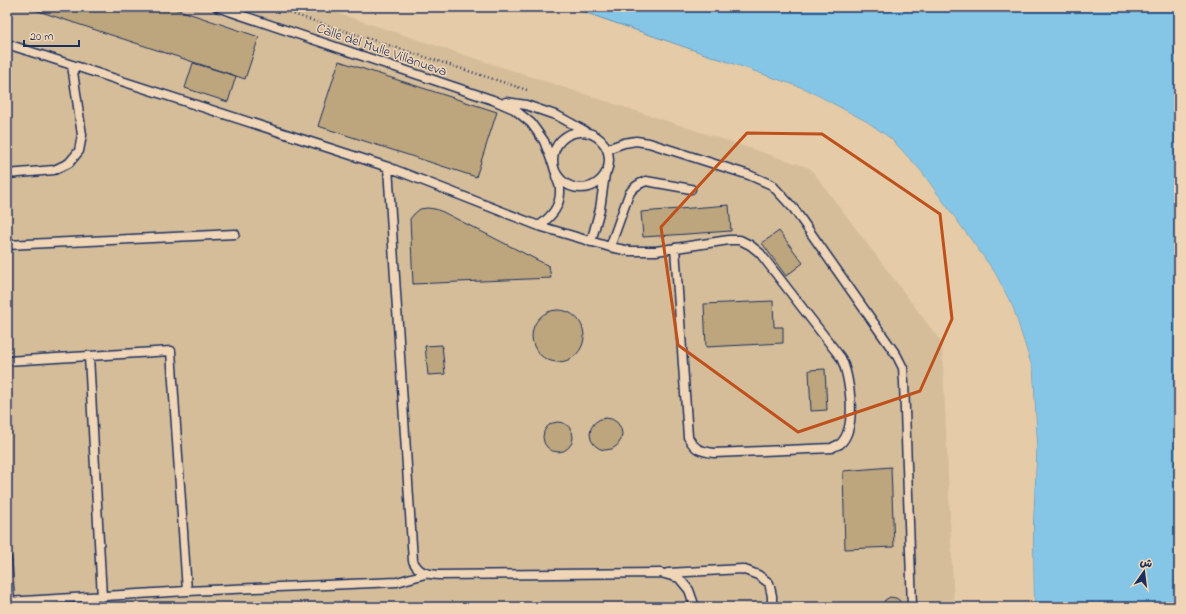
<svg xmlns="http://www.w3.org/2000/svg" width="1186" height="614" font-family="'Indie Flower','Playpen Sans Arabic',sans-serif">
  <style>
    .built { fill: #d5bd9a }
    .water { fill: #85c5e6; stroke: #5b89b0 }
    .pier { fill: #e5cba7 }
    .building { fill: #bda67e; stroke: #1b2f5e }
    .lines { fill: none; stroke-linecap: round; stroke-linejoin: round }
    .service-casing { stroke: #1b2f5e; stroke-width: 11 }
    .path { stroke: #1b2f5e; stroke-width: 2.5; stroke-dasharray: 1 3; stroke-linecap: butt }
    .service { stroke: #f0d6b7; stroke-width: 8 }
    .marked { fill: none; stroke: #bf511c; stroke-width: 3; stroke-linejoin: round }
    .labels { text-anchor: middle; stroke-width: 3; stroke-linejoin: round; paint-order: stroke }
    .street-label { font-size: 14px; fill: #1b2f5e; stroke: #f0d6b7 }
  </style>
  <rect width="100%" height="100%" fill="#e5cba7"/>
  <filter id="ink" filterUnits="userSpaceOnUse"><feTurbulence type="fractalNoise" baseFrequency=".025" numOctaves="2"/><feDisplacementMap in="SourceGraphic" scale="8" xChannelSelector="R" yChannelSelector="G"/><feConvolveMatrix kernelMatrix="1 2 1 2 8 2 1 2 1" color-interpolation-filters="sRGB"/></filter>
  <g filter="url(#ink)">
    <path class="built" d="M7,7H318L810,168L942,343L954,607H7Z"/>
    <path class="water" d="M569,7H1179V607H1034L1033,525L1037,441L1033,371L1013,308L995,273L920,170L891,139L867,122L805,89Z"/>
    <path class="pier" d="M567,7L805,89L867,122L891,139L920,170L995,273L1013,308L1033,371L1037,441L1033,525L1034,607H1032L1031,525L1035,441L1031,371L1011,309L994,274L918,171L889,141L866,123L804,91L568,9Z"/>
    <path class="building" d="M26,7H170L259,37L245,79Z
      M339,61L497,112L476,177L318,126Z
      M193,63L236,76L228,102L185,88Z
      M729,205L731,231L643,237L641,212Z
      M427,208L435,209L443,212L549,266L551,278L413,284L410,219L414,214L420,209Z
      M779,231L803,263L786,276L762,243Z
      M773,301L774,327H783V343L706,347L704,304Z
      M532 336a26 26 0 1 1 52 0a26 26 0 1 1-52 0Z
      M442,345L445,374L428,375L425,346Z
      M825,369L827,410L811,411L809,370Z
      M590 434a16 16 0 1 1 32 0a16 16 0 1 1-32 0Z
      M543 437a15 15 0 1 1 30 0a15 15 0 1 1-30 0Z
      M891,467L894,547L845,549L843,471Z
      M890,597L896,598L899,600L901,603L902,607H882L885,600Z"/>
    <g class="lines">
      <defs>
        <path id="service" d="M217,7L493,100L514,109L531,123L544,141L552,162
          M7,44L388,167L539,226L610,247L630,251H656L729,240H740L750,245L760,253L841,358C850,376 858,428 840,444C838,445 834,446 832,448L714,453C700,451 695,450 688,437L675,248
          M506,102L526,105L558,116L585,131
          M553 160a28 28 0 1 1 56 0a28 28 0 1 1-56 0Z
          M607,149L624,143L636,141L649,143L749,175L772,185L794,209L897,356L903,368L904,382L912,607
          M388,167L413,561C419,573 426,574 439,575L661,573L679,578L689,590L695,607
          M7,174L54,170L69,163L79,151L82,135L72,65
          M539,226C552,216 561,206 560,189C560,185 557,180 556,176
          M591,242L600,209L605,174
          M7,245L235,234
          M610,247L629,194C633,187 638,184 646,181L691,189
          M89,356L102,597
          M7,361L171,351L187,591
          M7,559L10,602
          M668,573L742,569L758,575L769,583L772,596V607
          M7,602L187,591L397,582L425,574"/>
      </defs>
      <use href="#service" class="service-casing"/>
      <path class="path" d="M271,7L527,90"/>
      <use href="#service" class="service"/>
    </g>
  </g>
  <path class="marked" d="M747,133L822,134L940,214L952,319L920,391L798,432L678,345L661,227Z"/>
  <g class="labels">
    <g class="street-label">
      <text transform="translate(382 49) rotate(19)" y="5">Calle del Mulle Villanueva</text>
    </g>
  </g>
  <rect width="1186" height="614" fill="none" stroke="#f0d6b7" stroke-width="24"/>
  <rect x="12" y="12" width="1162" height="590" fill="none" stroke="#1b2f5e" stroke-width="1.5" filter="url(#ink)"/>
  <g transform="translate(1144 572) rotate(14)" stroke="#f0d6b7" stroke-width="3" paint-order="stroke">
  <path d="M0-3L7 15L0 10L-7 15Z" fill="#1b2f5e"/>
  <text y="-6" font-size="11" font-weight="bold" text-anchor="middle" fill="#1b2f5e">ش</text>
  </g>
  <path d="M24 40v6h55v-6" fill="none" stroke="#1b2f5e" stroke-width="2"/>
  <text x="30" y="40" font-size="12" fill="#1b2f5e" stroke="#f0d6b7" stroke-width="3" paint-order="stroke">20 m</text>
</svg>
